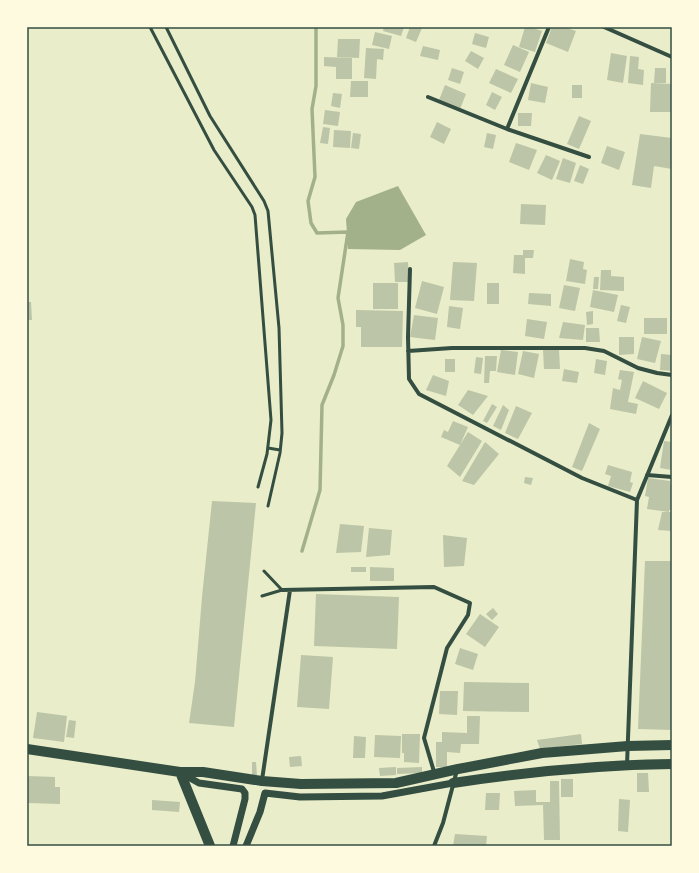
<svg xmlns="http://www.w3.org/2000/svg" width="699" height="873" font-family="Karla,sans-serif">
  <style>
    .water { fill: #a3b18a }
    .lines { fill: none; stroke-linecap: round; stroke-linejoin: round }
    .stream { stroke: #a3b18a; stroke-width: 3.5 }
    .building { fill: #bcc5a7 }
    .service { stroke: #344e41; stroke-width: 3 }
    .minor { stroke: #344e41; stroke-width: 4 }
    .tertiary { stroke: #344e41; stroke-width: 7 }
    .primary { stroke: #344e41; stroke-width: 10 }
    .neatline { fill: none; stroke: #344e41; stroke-width: 1.5 }
  </style>
  <rect width="100%" height="100%" fill="#e9edc9"/>
  <path class="water" d="M398,186L426,235L400,250L348,249L346,219L356,202Z"/>
  <g class="lines">
    <path class="stream" d="M302,551L320,490L322,405L334,375L343,346V325L338,298L348,232L317,233L311,223L308,201L315,177L312,109L316,86V27"/>
  </g>
  <path class="building" d="M384,27H404L401,36L383,31Z
    M410,27L422,28L416,42L406,38Z
    M525,27H530L542,31L535,52L519,47Z
    M552,27H564L576,31L568,52L546,43Z
    M375,32L392,36L389,49L372,45Z
    M475,33L489,37L486,48L472,44Z
    M338,39H360L359,58L337,57Z
    M513,45L529,52L520,72L504,65Z
    M423,46L440,50L438,60L420,56Z
    M366,48L384,49L383,60L377,59L376,79L364,78Z
    M471,51L484,58L478,69L465,61Z
    M611,53L627,56L623,83L607,80Z
    M630,56L639,57L638,69L644,70L643,85L628,83Z
    M324,57L352,58V79H336V67L324,66Z
    M452,68L464,72L460,84L448,80Z
    M655,68H666V83H654Z
    M496,69L518,79L511,93L489,83Z
    M351,81H368V97H350Z
    M531,83L548,87L545,103L528,100Z
    M651,83L672,84L671,112H650Z
    M445,85L466,94L460,109L439,100Z
    M572,85H582V98H572Z
    M492,92L502,97L495,110L486,105Z
    M333,93L342,94L340,108L331,106Z
    M325,110L340,112L338,126L323,124Z
    M518,113H532L531,126H518Z
    M579,116L591,121L579,149L567,144Z
    M437,122L451,129L444,144L430,137Z
    M323,127L330,128L328,144L320,143Z
    M334,130L351,131L350,148L333,147Z
    M353,133L361,134L359,149L351,148Z
    M487,133L496,135L493,149L484,147Z
    M640,134L672,138V169L654,166L651,188L632,185Z
    M516,143L537,150L529,170L509,162Z
    M607,146L625,152L619,170L601,163Z
    M546,155L560,161L552,180L537,173Z
    M563,158L576,163L570,183L556,179Z
    M580,165L589,169L583,184L574,181Z
    M521,204L546,205L545,225L520,224Z
    M523,250H534L533,258H525V274L513,273L514,255H523Z
    M570,259L584,262L583,269L587,270L585,284L566,281Z
    M408,262L409,282H395L394,263Z
    M453,262L477,263L474,301L450,300Z
    M601,270H611V276L624,277V291L600,290Z
    M594,277H599L598,289H593Z
    M422,281L444,287L437,314L415,308Z
    M373,283H398V309H373Z
    M487,283H499V304H487Z
    M564,285L580,288L575,311L559,308Z
    M593,290L618,295L614,312L590,307Z
    M529,293L551,294V306L528,304Z
    M27,302H31L32,320H27Z
    M621,305L630,307L626,323L617,321Z
    M449,306L463,308L460,329L447,327Z
    M356,310L403,311L402,347H361V327H356Z
    M593,311V324L587,325L586,312Z
    M414,315L438,318L435,340L410,337Z
    M644,318H667V334H644Z
    M527,319L547,322L544,339L525,336Z
    M563,322L585,325L583,340L559,338Z
    M586,328H599L600,342H586Z
    M619,337H634V354L619,355Z
    M642,337L661,341L655,363L637,359Z
    M559,349L560,369H544L543,350Z
    M501,350L518,352L515,375L497,372Z
    M523,351L539,354L534,378L518,374Z
    M661,354L672,355V371L660,370Z
    M485,356H497L496,371H490L489,383H484Z
    M476,357L483,358L481,374L474,373Z
    M445,359H455V372H445Z
    M596,359L607,361L605,375L594,373Z
    M564,369L579,372L577,383L562,381Z
    M620,370L634,372L628,402L638,404L636,414L610,409L613,388L620,390L622,380L618,379Z
    M433,375L449,381L446,396L426,390Z
    M643,381L667,393L659,409L635,398Z
    M468,390L488,396L473,415L458,405Z
    M492,404L497,407L487,423L483,421Z
    M503,405L509,410L501,430L493,426Z
    M516,406L532,413L518,439L505,433Z
    M453,421L468,427L460,445L441,437L444,430L448,432Z
    M589,423L600,429L582,471L572,467Z
    M468,432L482,441L460,477L447,466Z
    M664,441L672,442V470L660,468Z
    M485,442L499,454L474,485L462,481Z
    M608,465L632,472L630,482L633,483L630,492L608,486L611,476L605,474Z
    M525,477L533,478L531,485L524,483Z
    M648,478L670,481V485H672V510H669V512L647,509L649,497L645,496Z
    M212,501L256,503L234,727L189,723L195,682L202,597Z
    M662,512H672V531L658,530Z
    M340,524L364,526L361,552L336,553Z
    M369,528L392,530L390,555L366,557Z
    M443,535L467,538L464,566L444,567Z
    M645,561H672V730L638,729Z
    M351,567H366V572H351Z
    M370,567L394,568V581H370Z
    M316,594L399,597L397,649L314,646Z
    M493,608L498,614L492,620L486,614Z
    M480,614L499,627L485,647L466,634Z
    M460,648L478,654L473,670L455,664Z
    M301,655L333,657L329,709L297,707Z
    M464,682L529,683V712L463,711Z
    M440,691H458L457,715L439,714Z
    M37,712L67,716L64,742L33,738Z
    M467,716H480L479,744H461L460,753L447,752V767H436V742H442V732L467,733Z
    M69,720L76,721L74,738L66,737Z
    M402,734H420L419,763L404,762V753H402Z
    M581,734L582,744L540,749L537,740Z
    M375,735L401,736L400,758L374,757Z
    M354,736L366,737L365,758H353Z
    M301,756L302,766L290,767L289,757Z
    M252,762H256L257,776L252,777Z
    M396,767V775L380,776L379,768Z
    M422,767V773L397,774V768Z
    M637,773H648L649,792H637Z
    M27,776L55,777V787H60V804L27,803Z
    M561,779H573V797H561Z
    M550,781H559L560,840H544L543,805L515,806L514,791L536,790V802H550Z
    M486,793H500L499,810H485Z
    M619,799L630,800L628,832L618,831Z
    M152,800L180,802L179,812L152,810Z
    M455,834L487,836L486,846H453Z"/>
  <g class="lines">
    <path class="service" d="M150,27L214,150L252,207L255,215L271,420L267,454L258,487
      M166,27L210,116L264,201L268,211L279,328L282,433L280,453L268,506
      M268,448L280,450
      M262,596L282,590L264,571"/>
    <path class="minor" d="M604,27L672,57
      M428,97L507,129L589,157
      M507,129L549,27
      M410,269L408,337L409,379L419,394L582,478L637,500
      M408,351L452,348H585L604,351L638,368L657,373L672,375
      M647,475L672,477
      M282,590L434,587L470,603L468,615L447,648L424,738L435,775
      M627,765L637,500L672,415
      M262,780L290,590
      M434,846L443,823L457,770"/>
    <path class="tertiary" d="M181,773L199,783L242,789L245,793V799L233,846
      M246,846L260,812L265,793L300,797L382,796L453,783"/>
    <path class="primary" d="M27,749L180,772H203L262,781L301,784L396,783L458,769L542,753L628,746L672,745
      M180,772L210,846
      M453,783C525,772 599,765 672,764"/>
  </g>
  <rect width="699" height="873" fill="none" stroke="#fefae0" stroke-width="56"/>
  <rect x="28" y="28" width="643" height="817" class="neatline"/>
</svg>
